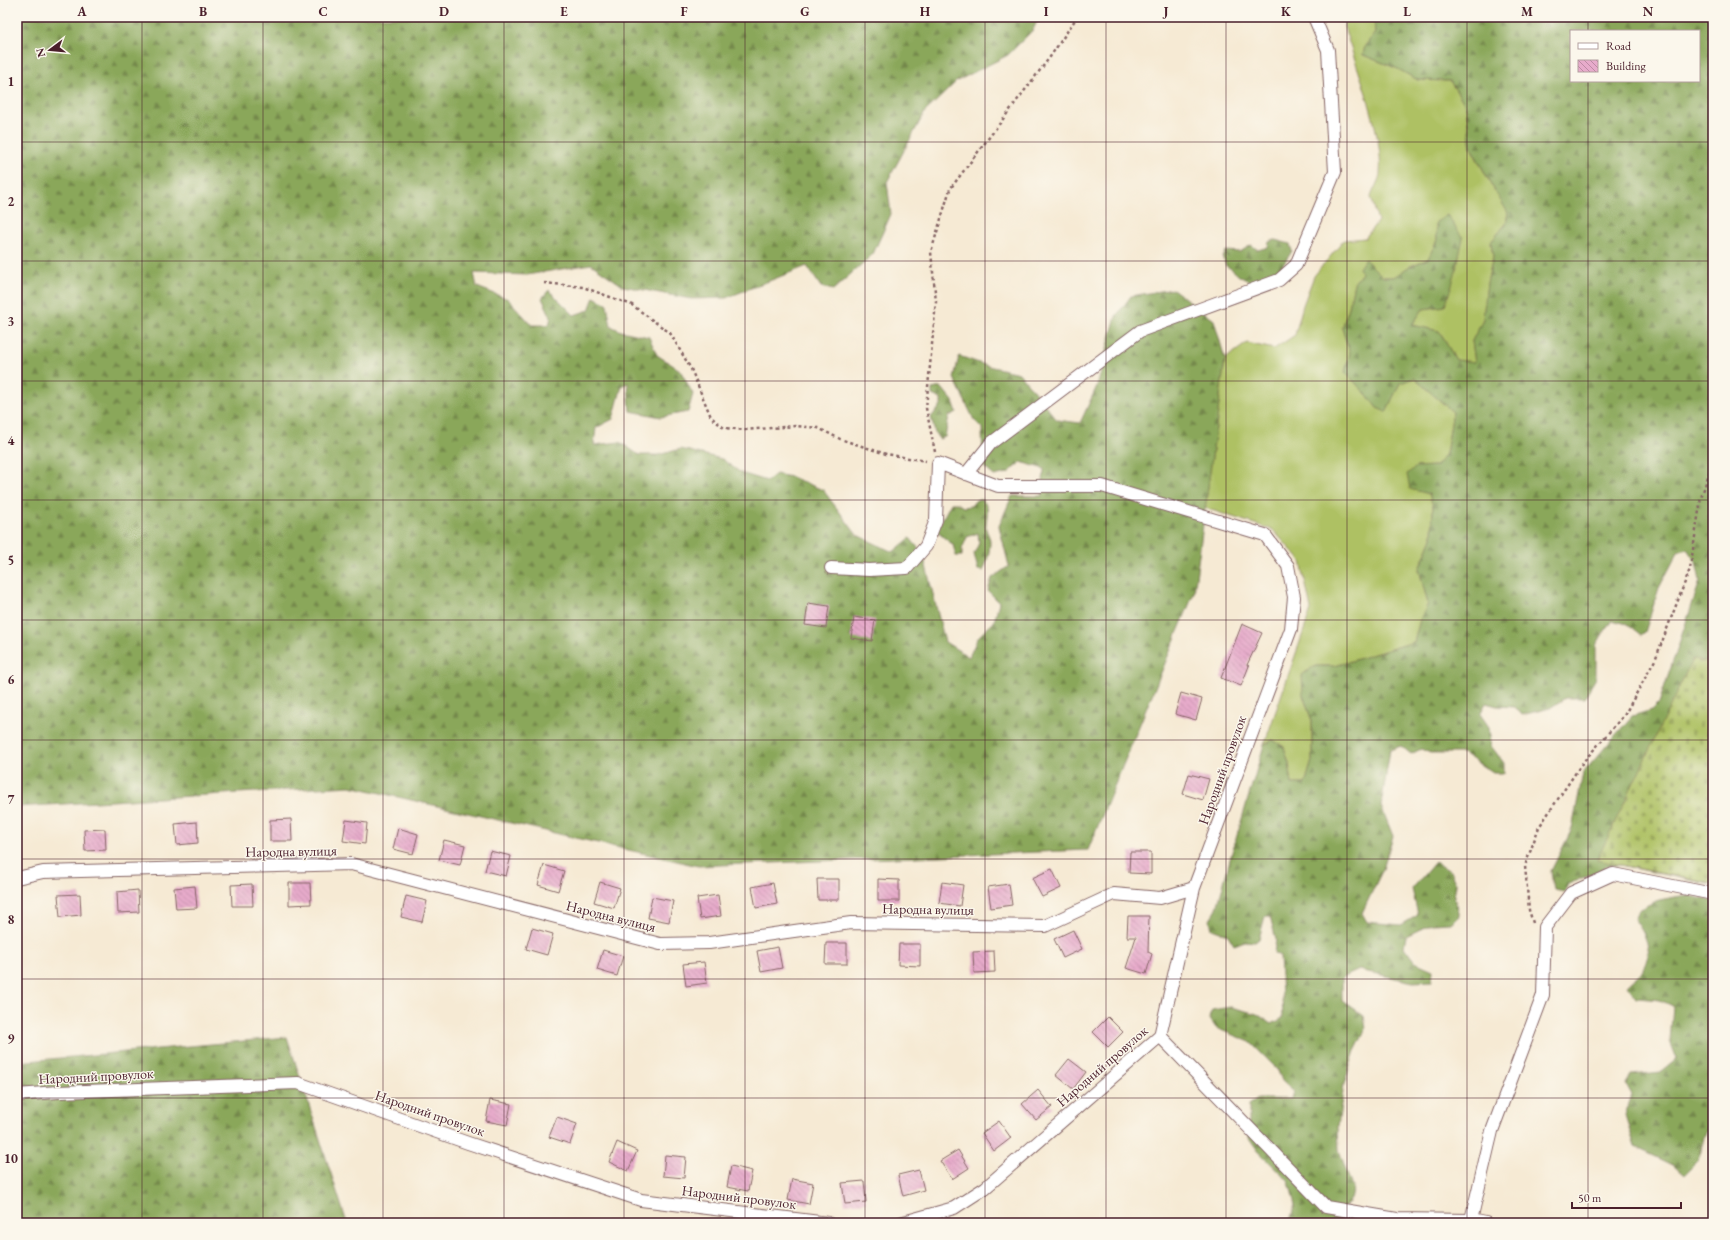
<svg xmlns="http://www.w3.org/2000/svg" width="1730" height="1240" font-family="'EB Garamond',serif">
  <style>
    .grass { fill: #aec164; stroke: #7c7048 }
    .forest { fill: url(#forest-firs); stroke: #6a6342; fill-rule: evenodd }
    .cemetery { fill: url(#cemetery-stones); stroke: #7c7048 }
    .building { fill: url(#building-back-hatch) }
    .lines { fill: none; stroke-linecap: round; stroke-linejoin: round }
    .minor-casing { stroke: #866666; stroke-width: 14 }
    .path { stroke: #866666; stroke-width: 2.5; stroke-dasharray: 3 3; stroke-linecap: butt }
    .minor { stroke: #fff; stroke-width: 12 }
    .grid { fill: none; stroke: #4a1f2b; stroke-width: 1; stroke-opacity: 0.55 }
    .labels { text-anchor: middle; stroke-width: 3; stroke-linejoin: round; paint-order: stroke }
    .street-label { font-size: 14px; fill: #4a1f2b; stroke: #fbf7ec }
    .neatline { fill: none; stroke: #4a1f2b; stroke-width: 1.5 }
    .grid-label { font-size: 13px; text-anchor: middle; font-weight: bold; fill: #4a1f2b }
  </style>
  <defs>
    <pattern id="forest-firs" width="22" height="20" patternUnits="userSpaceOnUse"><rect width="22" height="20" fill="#8aa75a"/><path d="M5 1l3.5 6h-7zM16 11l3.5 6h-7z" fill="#73874b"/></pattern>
    <pattern id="cemetery-stones" width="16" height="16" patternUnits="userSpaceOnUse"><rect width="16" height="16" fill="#aec164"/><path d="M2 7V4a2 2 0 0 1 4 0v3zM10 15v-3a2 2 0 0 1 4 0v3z" fill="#97a557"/></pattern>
    <pattern id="building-back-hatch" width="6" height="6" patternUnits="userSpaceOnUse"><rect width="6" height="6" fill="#e7abcb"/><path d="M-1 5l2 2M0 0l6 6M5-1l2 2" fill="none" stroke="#bd8ba5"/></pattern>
  </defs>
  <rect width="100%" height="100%" fill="#fbf7ec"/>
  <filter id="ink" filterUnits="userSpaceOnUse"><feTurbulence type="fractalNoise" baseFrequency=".025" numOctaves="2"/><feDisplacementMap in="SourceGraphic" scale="8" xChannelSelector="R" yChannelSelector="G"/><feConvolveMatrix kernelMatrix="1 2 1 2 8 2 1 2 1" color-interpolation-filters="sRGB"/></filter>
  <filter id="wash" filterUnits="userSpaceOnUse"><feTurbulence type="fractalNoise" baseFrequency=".012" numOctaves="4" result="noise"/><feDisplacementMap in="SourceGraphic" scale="16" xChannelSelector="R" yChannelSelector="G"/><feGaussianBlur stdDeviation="0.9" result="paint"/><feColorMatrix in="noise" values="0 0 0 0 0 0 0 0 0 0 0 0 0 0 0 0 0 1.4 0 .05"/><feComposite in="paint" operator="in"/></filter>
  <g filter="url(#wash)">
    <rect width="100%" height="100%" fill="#f6ead4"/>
    <path class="grass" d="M1345,17H1374L1375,33L1365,46L1363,55L1396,68L1418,80L1450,81L1466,106L1471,148L1492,186L1508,212L1506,224L1491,242L1493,257L1487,283L1483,319L1472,341L1475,362L1456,360L1439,331L1412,325L1423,309L1445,306L1436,222L1437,240L1428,259L1410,266L1394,277H1383L1363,273L1354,283L1349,308L1342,328L1350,353L1345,372L1368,396L1377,408L1386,411L1400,383L1414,378L1453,412L1446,454L1436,466L1416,467L1429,494L1433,506L1432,538L1419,569L1428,604L1420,620L1414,642L1335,666H1314L1303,695L1312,721V761L1305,784H1292L1289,764L1284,747L1273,740L1264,745L1311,610L1301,561L1273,530L1205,508L1225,359L1247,343L1274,349L1295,335L1303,305L1314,276L1344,240L1365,238L1378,221L1371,197C1373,190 1379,181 1380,174C1384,134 1356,66 1344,27Z"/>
    <path class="forest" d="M17,17H1039L1033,30L1008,55L957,81L925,112L887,182L891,214L873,254L833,290L821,287L807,266L726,298L691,299L623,286L591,264L527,275L474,273L477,287L508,299L532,325H549L551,317L542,298L549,290L574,315L589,310L594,297L607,304L611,326L621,331L649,337L657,355L680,370L693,394L688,412L661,417L630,411L628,383L622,386L613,419L596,428L594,445L620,442L639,455H658L681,449L722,459L741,473L767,481L776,474L791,477L823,490L857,535L893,552L910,538L923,554L945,642L969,657L978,637L994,622L999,602L988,591L992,578L1009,566L999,526L1012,496H1042L1044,469L1021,462L1008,473L994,476L983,466L982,428L974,420L954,378L959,356L988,366L1019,373L1057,420L1080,423L1097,386L1116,316L1131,296L1173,289L1214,320L1225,359L1194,593L1088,850L698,866L350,786L17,807Z
      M1374,17H1713V885L1620,865L1608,866L1569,884L1565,892L1554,890L1551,871L1572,829L1583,773L1632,716L1652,710L1659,703L1700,581L1696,562L1687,549L1678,552L1659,588L1645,632L1641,635L1627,624L1612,620L1596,645V678L1584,698H1565L1550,708L1522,715L1515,707L1497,706L1486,703L1480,714L1489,727L1491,746L1504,763V773H1493L1463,753H1430L1421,749L1411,754L1401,746L1390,750L1381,806L1393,836L1383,869L1362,913L1367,922L1401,925L1418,915L1412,889L1435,862L1450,871L1456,885L1454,897L1459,916L1451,923L1431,924L1406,936L1404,947L1415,962L1433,970L1432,981L1413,982L1359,970L1342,978V1001L1364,1016L1366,1029L1355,1051L1344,1084L1338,1126L1339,1150L1353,1190L1351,1199L1336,1223H1289L1295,1205L1289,1181L1259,1152L1249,1138V1105L1258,1099H1291L1293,1091L1282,1081L1278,1070L1250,1042L1216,1028L1209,1018L1212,1010L1231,1007L1257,1014L1272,1024L1283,1018L1280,956L1274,953L1276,940L1270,916H1265L1259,939L1255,942L1245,941L1234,945L1228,935L1212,929L1210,920L1217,908L1232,852L1264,745L1273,740L1284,747L1289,764L1292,784H1305L1312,761V721L1303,695L1302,675L1314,666H1335L1414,642L1420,620L1428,604L1419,569L1432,538L1433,506L1429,494L1410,489L1407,474L1416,467L1436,466L1446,454L1453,412L1414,378L1400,383L1386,412L1377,408L1368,396L1345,372L1350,353L1342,328L1349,308L1354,283L1362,273L1359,268L1365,259L1383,277H1394L1410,266L1428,259L1437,240L1436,222L1447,215L1463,238L1455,275L1445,306L1423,309L1412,325L1439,331L1456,360L1475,362L1472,341L1483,319L1487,283L1493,257L1491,242L1506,224L1508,213L1492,186L1471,147L1466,106L1450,81L1418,80L1396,68L1363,55L1365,46L1375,33ZM1571,31H1699V81H1571Z
      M1275,240L1290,244L1292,251L1275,278C1262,282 1254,285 1241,277C1235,274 1235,270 1226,266L1223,257L1226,251L1240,252L1251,245L1258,250L1268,247L1269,242Z
      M941,387L953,401L957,412L949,416L945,437L939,439L935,433L931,417L941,406V399L932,395V389Z
      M976,500H982C992,508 985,518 986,529C987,533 990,537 990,541C990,552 987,562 983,571L978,570L974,554L979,543L978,533L967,537L962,549V556H956L953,545L936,531L951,503H957L963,507L971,506Z
      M1686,895L1713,901V1113L1704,1137L1699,1160L1684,1175L1673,1165L1635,1147L1625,1115L1632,1095L1626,1084L1631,1075L1661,1072L1677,1059L1670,1041L1673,1006L1660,1000L1637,998L1627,985C1632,980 1639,975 1643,970C1655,953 1645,933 1634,919L1639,910L1659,900Z
      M287,1037L347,1223H17V1062Z"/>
    <path class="cemetery" d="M1692,660L1713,663V884L1597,860Z"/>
    <g id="blocks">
      <path class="building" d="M808,603L829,606L826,628L805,625Z
        M854,617L875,620L872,641L851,638Z
        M1242,624L1262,633L1247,665L1249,666L1241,686L1221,678Z
        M1181,693L1202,699L1196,720L1175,714Z
        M1189,774L1209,779L1203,800L1183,794Z
        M291,819L292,841H270V820Z
        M346,820L367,823L365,844L343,841Z
        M197,822L198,843L177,845L175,824Z
        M398,828L418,834L413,854L393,849Z
        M105,829L106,850L85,851L84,830Z
        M444,840L465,845L460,865L439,860Z
        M490,851L511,856L506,876L485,871Z
        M1130,852H1151V874L1129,873Z
        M544,865L564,871L558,891L538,885Z
        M1052,869L1061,888L1042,897L1032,878Z
        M817,879H839V900H818Z
        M878,879L899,880V901H878Z
        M600,882L620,888L614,908L594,902Z
        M942,882L963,885L960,906L939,903Z
        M289,883H310L311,904L289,905Z
        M773,883L777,904L756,908L752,887Z
        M252,884L253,906H232L231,885Z
        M1009,884L1012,905L991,908L988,887Z
        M195,886L197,908L176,909L174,888Z
        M138,890L139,912L118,913L117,892Z
        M80,894L81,915L60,917L58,895Z
        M718,895L721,916L700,919L697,898Z
        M406,896L427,901L422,922L401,917Z
        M652,897L673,901L669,922L648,918Z
        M1128,916H1149L1148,952L1152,954L1146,974L1126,968L1136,937H1127Z
        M532,928L553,934L547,955L526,949Z
        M1073,930L1082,949L1063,958L1054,939Z
        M826,943H847V964H825Z
        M899,944H920V966L898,965Z
        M778,947L782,968L761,972L757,951Z
        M603,950L623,956L617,976L597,970Z
        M994,951L995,972L974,973L973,952Z
        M704,962L707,983L686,986L683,964Z
        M1108,1017L1123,1032L1108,1047L1093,1032Z
        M1069,1059L1086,1072L1073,1089L1056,1075Z
        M1038,1090L1052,1107L1036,1120L1022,1104Z
        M490,1100L511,1104L507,1125L486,1121Z
        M557,1117L577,1124L570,1144L549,1137Z
        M999,1121L1011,1138L994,1151L982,1133Z
        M617,1142L637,1151L628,1171L609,1162Z
        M958,1150L969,1168L952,1179L940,1161Z
        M665,1155L686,1157L684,1178L663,1176Z
        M731,1166L752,1171L748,1191L727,1187Z
        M919,1170L924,1190L903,1196L898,1175Z
        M792,1179L813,1183L809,1204L788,1200Z
        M864,1181L866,1202L845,1204L842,1183Z"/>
    </g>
  </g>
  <g filter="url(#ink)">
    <use href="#blocks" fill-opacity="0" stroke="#866666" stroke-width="1"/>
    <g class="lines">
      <defs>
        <path id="minor" d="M966,474L991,443L1140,331L1279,280L1296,265L1335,172L1328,50L1314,17
          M831,568L869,570L907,568L926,546L936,520L938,463L998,486H1102L1265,535L1288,566L1294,597L1291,629L1194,888L1160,1036L985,1188L954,1208L900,1223
          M17,878L43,872L351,864L660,944L709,943L851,923L1045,926L1114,894L1160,898L1194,888
          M1160,1036L1326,1207L1397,1219L1471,1220L1486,1223
          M17,1095L58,1092L298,1083L468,1143L641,1200L828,1223
          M1471,1220L1492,1131L1543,995L1545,927L1571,893L1613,874L1713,894"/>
      </defs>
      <use href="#minor" class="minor-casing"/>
      <path class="path" d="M544,283L583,287L632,305L670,333L691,369L711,417L724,428L745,430L796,426L818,428L840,439L886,454L926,461
        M935,452L926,408L936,302L931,252L950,189L1050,57L1077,17
        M1533,923L1529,910L1525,866L1539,827L1583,762L1625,714L1655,660L1690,569L1701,498L1713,461"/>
      <use href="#minor" class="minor"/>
    </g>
  </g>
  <path class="grid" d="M142,17V1223M263,17V1223M383,17V1223M504,17V1223M624,17V1223M745,17V1223M865,17V1223M985,17V1223M1106,17V1223M1226,17V1223M1347,17V1223M1467,17V1223M1588,17V31M1588,81V1223M17,142H1713M17,261H1713M17,381H1713M17,500H1713M17,620H1713M17,740H1713M17,859H1713M17,979H1713M17,1098H1713"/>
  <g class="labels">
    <g class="street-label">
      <text transform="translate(1222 770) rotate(-70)" y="5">Народний провулок</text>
      <text transform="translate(291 851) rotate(-1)" y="5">Народна вулиця</text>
      <text transform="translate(928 909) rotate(1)" y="5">Народна вулиця</text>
      <text transform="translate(611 916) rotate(14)" y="5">Народна вулиця</text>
      <text transform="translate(1102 1066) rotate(-41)" y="5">Народний провулок</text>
      <text transform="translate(96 1076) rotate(-3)" y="5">Народний провулок</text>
      <text transform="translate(430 1113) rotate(19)" y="5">Народний провулок</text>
      <text transform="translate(739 1197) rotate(7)" y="5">Народний провулок</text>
    </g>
  </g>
  <rect width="1730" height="1240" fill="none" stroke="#fbf7ec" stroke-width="44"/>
  <rect x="1570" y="30" width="130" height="52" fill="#fbf7ec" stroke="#b4a19f"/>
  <rect x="1578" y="43" width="20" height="6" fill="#ffffff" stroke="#b4a19f"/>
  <text x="1606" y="50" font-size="12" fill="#4a1f2b">Road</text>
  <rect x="1578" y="60" width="20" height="12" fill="url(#building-back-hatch)" stroke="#b4a19f"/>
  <text x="1606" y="70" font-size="12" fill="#4a1f2b">Building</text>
  <g transform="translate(50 50) rotate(254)" stroke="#fbf7ec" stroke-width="3" paint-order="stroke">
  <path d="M0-3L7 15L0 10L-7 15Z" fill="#4a1f2b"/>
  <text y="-6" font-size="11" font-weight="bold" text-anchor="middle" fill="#4a1f2b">N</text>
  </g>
  <path d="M1572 1202v6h109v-6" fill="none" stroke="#4a1f2b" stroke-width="2"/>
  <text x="1578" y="1202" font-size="12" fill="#4a1f2b" stroke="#fbf7ec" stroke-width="3" paint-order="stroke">50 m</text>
  <rect x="22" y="22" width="1686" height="1196" class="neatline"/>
  <g class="grid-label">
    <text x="82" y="16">A</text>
    <text x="203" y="16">B</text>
    <text x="323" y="16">C</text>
    <text x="444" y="16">D</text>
    <text x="564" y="16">E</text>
    <text x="684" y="16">F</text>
    <text x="805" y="16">G</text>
    <text x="925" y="16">H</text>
    <text x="1046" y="16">I</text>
    <text x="1166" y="16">J</text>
    <text x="1286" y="16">K</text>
    <text x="1407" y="16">L</text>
    <text x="1527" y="16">M</text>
    <text x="1648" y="16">N</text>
    <text x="11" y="86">1</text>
    <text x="11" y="206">2</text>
    <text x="11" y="326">3</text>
    <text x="11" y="445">4</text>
    <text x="11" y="565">5</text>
    <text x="11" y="684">6</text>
    <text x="11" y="804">7</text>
    <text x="11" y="924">8</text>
    <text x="11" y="1043">9</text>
    <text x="11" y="1163">10</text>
  </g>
</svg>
